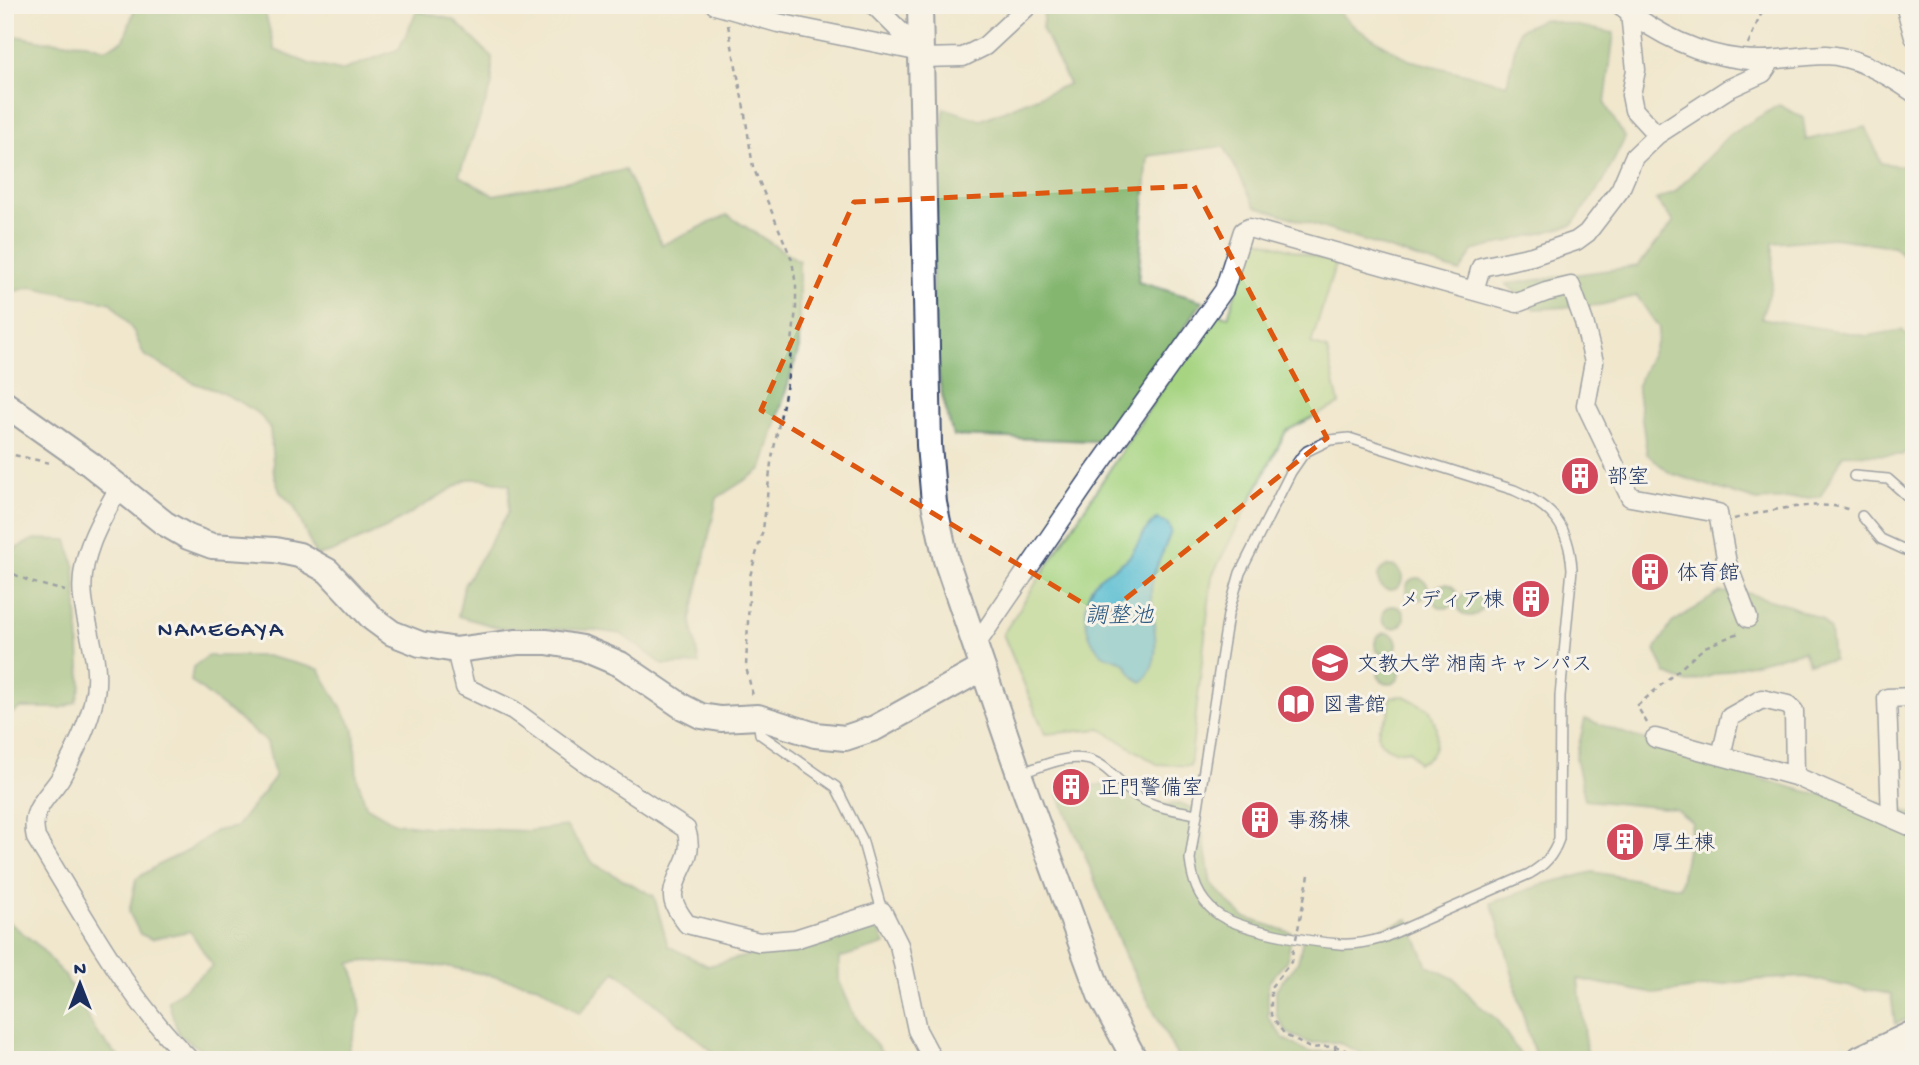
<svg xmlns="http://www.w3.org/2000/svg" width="1919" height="1065" font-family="'Gochi Hand','Klee One',sans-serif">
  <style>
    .green { fill: #a6d481; stroke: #608270; stroke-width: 2 }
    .forest { fill: #84b66f; stroke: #507266; stroke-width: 2 }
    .water { fill: #54bcd2; stroke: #387698; stroke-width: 2 }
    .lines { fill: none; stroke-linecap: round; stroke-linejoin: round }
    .lane-casing { stroke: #3b4b6f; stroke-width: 12 }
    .street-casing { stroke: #3b4b6f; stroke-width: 21 }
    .secondary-casing { stroke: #3b4b6f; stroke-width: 28 }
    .primary-casing { stroke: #3b4b6f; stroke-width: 32 }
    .path { stroke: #3b4b6f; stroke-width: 2.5; stroke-dasharray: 5 5; stroke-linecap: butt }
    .lane { stroke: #fff; stroke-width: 9 }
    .street { stroke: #fff; stroke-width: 18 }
    .secondary { stroke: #fff; stroke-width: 24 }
    .primary { stroke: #fff; stroke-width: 28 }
    .path-bridge { stroke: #3b4b6f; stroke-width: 2.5; stroke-dasharray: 5 5; stroke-linecap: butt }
    .marked { fill: none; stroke: #de5710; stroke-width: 5; stroke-dasharray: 14 9; stroke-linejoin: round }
    .labels { text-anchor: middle; stroke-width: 6; stroke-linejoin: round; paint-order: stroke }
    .poi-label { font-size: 21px; fill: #1b2f5e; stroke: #f7f3e8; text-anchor: start }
    .water-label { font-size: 23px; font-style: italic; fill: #2c5981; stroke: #f7f3e8 }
    .neighbourhood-label { font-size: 23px; letter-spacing: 2px; fill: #1b2f5e; stroke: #f7f3e8 }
  </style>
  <rect width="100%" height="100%" fill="#f7f3e8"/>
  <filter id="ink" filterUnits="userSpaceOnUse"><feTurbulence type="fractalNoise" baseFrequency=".0143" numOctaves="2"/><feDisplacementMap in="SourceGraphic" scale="14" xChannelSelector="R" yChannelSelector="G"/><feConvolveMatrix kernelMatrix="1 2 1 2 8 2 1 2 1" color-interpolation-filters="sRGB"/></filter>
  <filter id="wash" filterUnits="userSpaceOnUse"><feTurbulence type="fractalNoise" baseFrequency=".00686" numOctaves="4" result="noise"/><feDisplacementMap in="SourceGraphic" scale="28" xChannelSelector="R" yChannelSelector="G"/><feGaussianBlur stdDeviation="1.57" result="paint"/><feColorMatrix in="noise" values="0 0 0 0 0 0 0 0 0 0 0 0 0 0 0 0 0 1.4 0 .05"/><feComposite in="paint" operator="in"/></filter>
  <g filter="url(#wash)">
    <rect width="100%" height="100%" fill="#f0e7cd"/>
    <path class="green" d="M1252,238L1336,263L1311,344L1327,349L1339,404L1286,431L1212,576L1190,766L1157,764L1101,729L1045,734L1003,634L1212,312L1228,317Z
      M1404,696L1429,709C1439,727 1442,755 1418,763L1409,750C1395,754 1374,746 1379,728C1381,722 1387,719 1389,714C1390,710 1389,702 1390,697Z"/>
    <path class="forest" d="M136,5H263L275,50L310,64L341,71L399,49L417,11L454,20L492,57V85L459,175L493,195L625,170L662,245L727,215L799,261V348L762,469L717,498L691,620L699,664L664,665L621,634L593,630L500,628L458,616L464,585L508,513L510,485L484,479H468L386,528L332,552L316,556L294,506L280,492L274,474L270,429L260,415L242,403L218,391L194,383L144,355L134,332L112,303L31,287L5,294V34L43,41L86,43L105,49L124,40Z
      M1045,5H1331L1356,28L1409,60L1507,84L1519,30L1543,19L1614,33L1605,104L1625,138L1603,182L1572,225L1473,251L1460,272L1255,206L1224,146L1148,156L1138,282L1203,301L1107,438L1094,441L953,436C949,419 943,402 940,384C925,293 936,200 944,108L981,120L1069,84L1042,28Z
      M1779,105L1803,118L1806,140L1866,127L1881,163L1914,168V265L1893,246L1833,238L1773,243L1772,286L1761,318L1867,336L1902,330L1914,342V443L1902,455L1844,454L1820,497L1757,501L1670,473L1647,454L1637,385L1657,342L1659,328L1637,296L1600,305L1535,309L1506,284L1638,266L1674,222L1656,200L1675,192L1729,135Z
      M34,539L67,540L75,568L81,685L76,702L61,708H21L5,717V554Z
      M1378 578a12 12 0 1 1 24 0a12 12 0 1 1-24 0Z
      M1406 589a11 11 0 1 1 22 0a11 11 0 1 1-22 0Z
      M1433 596a12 12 0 1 1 24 0a12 12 0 1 1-24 0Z
      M1720,592L1747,593L1790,606L1821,619L1830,629L1833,660L1809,663L1803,651L1739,667L1688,683L1666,674L1655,650L1672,623Z
      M1458 604a12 12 0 1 1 24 0a12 12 0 1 1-24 0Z
      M1382 617a11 11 0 1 1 22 0a11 11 0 1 1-22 0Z
      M1375 644a11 11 0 1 1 22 0a11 11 0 1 1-22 0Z
      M208,656H266L319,669L354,730L357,778L366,806L395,823L428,827L528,831L566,826L594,864L654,896L668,946L708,966L875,922L885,944L839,958V981L854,1015L887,1060H723L616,971L580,1013L539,986L450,967L369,961L350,963L357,981L361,1012L345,1060H217L179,1035L168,1001L213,966L190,931L151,939L140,934L129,912L136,879L160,864L189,850L215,831L236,827L275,777L267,742L191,681L193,667Z
      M1378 673a11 11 0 1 1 22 0a11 11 0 1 1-22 0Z
      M1585,719L1718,767L1808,792L1878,803L1914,814V1016L1895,1024L1891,994L1835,984L1805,977L1754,980L1654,994L1578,979L1588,1060H1537C1518,1009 1511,954 1491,903L1544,884L1593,872L1680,887L1692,822L1675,809L1585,800L1576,757Z
      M1093,785H1110L1125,796L1158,805L1182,804L1199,811L1211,884L1243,917L1292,933L1287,960L1268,983V1017L1283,1038L1308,1052L1332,1051L1357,1060H1179L1125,956L1082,848L1058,795Z
      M5,919L39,946L65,976L98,1035L122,1060H5Z
      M1408,919L1428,966L1455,979L1476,1003L1496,1019L1524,1060H1377L1337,1042L1310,1043L1287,1033L1276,1014V989L1298,962L1304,933C1341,936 1374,935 1408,919Z"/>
    <path class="water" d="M1158,519L1168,524L1171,531C1165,551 1151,571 1151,593C1151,620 1166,661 1142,682C1127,674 1133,672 1124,663C1119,659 1109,658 1104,655C1082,641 1080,598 1097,580C1106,571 1119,567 1128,558C1139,546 1143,527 1158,519Z"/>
  </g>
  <g filter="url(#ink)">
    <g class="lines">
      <defs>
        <path id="lane" d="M1349,438L1514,490C1553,507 1569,526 1572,569L1560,696L1559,839C1553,856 1545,865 1529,874L1383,938C1369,942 1355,945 1340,944C1311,942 1236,930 1215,912C1198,898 1192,880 1190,859L1228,615L1240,573L1291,472L1302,456L1307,451L1330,440Z
          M1854,476L1888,479L1914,502
          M1862,516L1881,539L1914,554
          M758,720L760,734L836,787L862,839L882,911
          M1021,773C1040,767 1064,755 1085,759C1107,762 1120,786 1138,797C1156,808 1176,810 1196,814"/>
        <path id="street" d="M715,5L778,23L921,52
          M874,5L921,52
          M1620,5C1655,33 1696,54 1741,59C1770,63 1797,55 1826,55C1856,56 1890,76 1914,93
          M1905,5L1914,37
          M1630,13L1636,70L1631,95L1634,110L1657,135
          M921,58L963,57L985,46L1029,5
          M1474,291L1481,267L1532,256L1576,241L1587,233L1620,190L1634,157L1657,135L1728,89L1763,73L1771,61
          M119,488C100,521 78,558 83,598C87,633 103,667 93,703C87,728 74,754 61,777C54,789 42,799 37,812C33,821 34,829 36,838C83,914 126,997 190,1060
          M975,646L1090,478L1224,290L1243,231L1249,228L1517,303L1546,292L1571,286L1584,322L1594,362L1586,405L1630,497L1718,513L1727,563L1748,618
          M456,650L465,687L513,710L593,768L686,829C696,859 676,868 673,894C672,905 681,916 687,924L759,942L795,939L882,911L899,945L917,1030L933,1060
          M1655,738L1795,776L1914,828
          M1721,756L1730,717L1762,699L1788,705L1794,711L1795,776
          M1891,818L1887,698L1914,697"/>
        <path id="secondary" d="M920,5L929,445L934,503L946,560L1019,774L1100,995L1135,1060
          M5,404L90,464L164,523L188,537L212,546L275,550L299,555L328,571L373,619L392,633L420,644L456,650L517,642H547L582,648L620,664L683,707L701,716L721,719L758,717L815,735L845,738L875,728L983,668"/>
        <path id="primary" d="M1861,1060L1914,1035"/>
      </defs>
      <use href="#lane" class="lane-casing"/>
      <use href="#street" class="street-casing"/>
      <use href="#secondary" class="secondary-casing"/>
      <use href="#primary" class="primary-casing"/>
      <path class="path" d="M728,25L744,108L753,167L792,260L796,286V309L787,384L771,463L763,530L750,576L746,667L753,696
        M1748,44L1765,5
        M5,453L50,463
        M1734,519C1761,511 1827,498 1852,511
        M5,570L31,582L65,591
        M1647,723L1637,706L1705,647L1741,632
        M1304,899L1309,875
        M1293,949L1291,962L1271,987V1015L1285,1035L1310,1048L1335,1046L1370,1060
        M1335,1046L1336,1060"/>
      <use href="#lane" class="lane"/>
      <use href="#street" class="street"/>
      <use href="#secondary" class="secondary"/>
      <use href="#primary" class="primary"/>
      <path class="path-bridge" d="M1296,939L1304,899"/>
    </g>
  </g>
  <path d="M0 0H1919V1065H0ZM1194,186L1327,438L1104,616L761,410L854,202Z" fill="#f0e7cd" fill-opacity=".55" fill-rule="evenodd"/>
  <path class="marked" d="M1194,186L1327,438L1104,616L761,410L854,202Z"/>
  <defs>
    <symbol id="building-disc" viewBox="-11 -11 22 22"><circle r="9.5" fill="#d1495b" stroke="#f7f3e8"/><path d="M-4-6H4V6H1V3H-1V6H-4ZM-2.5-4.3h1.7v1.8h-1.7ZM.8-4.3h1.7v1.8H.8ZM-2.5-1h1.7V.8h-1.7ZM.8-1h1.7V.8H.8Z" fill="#fff"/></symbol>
    <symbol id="university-disc" viewBox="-11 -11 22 22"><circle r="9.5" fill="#d1495b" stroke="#f7f3e8"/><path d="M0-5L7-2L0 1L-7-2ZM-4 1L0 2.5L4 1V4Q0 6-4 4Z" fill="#fff"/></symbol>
    <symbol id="library-disc" viewBox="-11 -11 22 22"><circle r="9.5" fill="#d1495b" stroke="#f7f3e8"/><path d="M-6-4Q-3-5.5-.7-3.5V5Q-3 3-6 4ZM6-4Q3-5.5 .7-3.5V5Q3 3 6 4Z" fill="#fff"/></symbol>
  </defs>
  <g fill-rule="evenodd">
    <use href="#building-disc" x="1558" y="454" width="44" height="44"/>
    <use href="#building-disc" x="1628" y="550" width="44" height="44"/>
    <use href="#building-disc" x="1509" y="577" width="44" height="44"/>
    <use href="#university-disc" x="1308" y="641" width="44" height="44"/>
    <use href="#library-disc" x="1274" y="682" width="44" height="44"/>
    <use href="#building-disc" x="1049" y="765" width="44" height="44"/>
    <use href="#building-disc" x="1238" y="798" width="44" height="44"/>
    <use href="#building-disc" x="1603" y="820" width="44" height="44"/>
  </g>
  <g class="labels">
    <g class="poi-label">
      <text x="1607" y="483">部室</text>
      <text x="1677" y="579">体育館</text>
      <text x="1504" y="606" text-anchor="end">メディア棟</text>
      <text x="1357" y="670">文教大学 湘南キャンパス</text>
      <text x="1323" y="711">図書館</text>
      <text x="1098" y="794">正門警備室</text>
      <text x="1287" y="827">事務棟</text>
      <text x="1652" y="849">厚生棟</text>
    </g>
    <g class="water-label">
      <text x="1119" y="622">調整池</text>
    </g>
    <g class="neighbourhood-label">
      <text x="221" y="636">NAMEGAYA</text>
    </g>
  </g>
  <rect width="1919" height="1065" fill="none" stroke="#f7f3e8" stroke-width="28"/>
  <g transform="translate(80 984)" stroke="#f7f3e8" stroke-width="5" paint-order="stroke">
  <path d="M0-5L12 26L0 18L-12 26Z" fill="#1b2f5e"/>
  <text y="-10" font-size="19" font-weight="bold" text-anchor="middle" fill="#1b2f5e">N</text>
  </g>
</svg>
